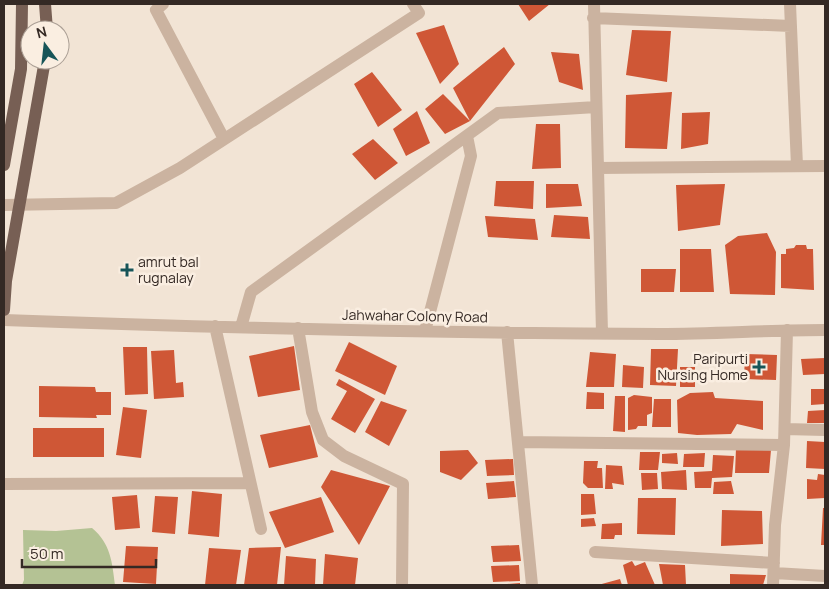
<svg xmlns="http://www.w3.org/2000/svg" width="829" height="589" font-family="Manrope,sans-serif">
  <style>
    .green { fill: #b4c294 }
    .building { fill: #cf5736 }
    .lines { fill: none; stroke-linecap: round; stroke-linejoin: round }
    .minor { stroke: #cbb3a0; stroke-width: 12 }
    .major { stroke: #775f54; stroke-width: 12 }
    .poi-dot { fill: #175558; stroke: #faeee1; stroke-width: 2 }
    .labels { text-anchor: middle; stroke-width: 5; stroke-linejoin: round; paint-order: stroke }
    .poi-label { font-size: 14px; fill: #342924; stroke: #faeee1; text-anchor: start }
    .street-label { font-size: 14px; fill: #342924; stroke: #faeee1 }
  </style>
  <rect width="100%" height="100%" fill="#f2e4d5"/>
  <path class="green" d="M92,528C111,544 112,562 115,585H22L24,580L23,530L56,531Z"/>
  <path class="building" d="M518,4H550L529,21Z
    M444,25L459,64L440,84L416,33Z
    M632,30L671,31L667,82L626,75Z
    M504,47L515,64L470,121L453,88Z
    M551,52L579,54L583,90L559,82Z
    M372,72L402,110L378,127L354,84Z
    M672,92L667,149L625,148L626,95Z
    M443,94L470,121L445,134L425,109Z
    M417,111L430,143L406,156L393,129Z
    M710,112L708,144L681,149L682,113Z
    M536,124H560L561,168L532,169Z
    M373,139L398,163L375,180L352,154Z
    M496,181H534L533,209L494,206Z
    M546,184H578L582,206L546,208Z
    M725,184L720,225L678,231L676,185Z
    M554,215L588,217L590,239L551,237Z
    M485,216L535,219L538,240L488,237Z
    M767,233L776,252L775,295L730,294L725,245L738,236Z
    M796,245H806L807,249H813L814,290L781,288V254H786V249L794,248Z
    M680,249H711L714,292H680Z
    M641,269H676L674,292H641Z
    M349,342L397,366L385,395L335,371Z
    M294,346L300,390L258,397L249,356Z
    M123,347H147L148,394L125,395Z
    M651,349H678L676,386L650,385Z
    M174,350L176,383L183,382L184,397L154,399L151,351Z
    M590,352L616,354L614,387H586Z
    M745,354L777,355L776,380L744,379Z
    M825,358V374L803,375L801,359Z
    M623,365L644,367L643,388L622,387Z
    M680,367H695V387H680Z
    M339,379L375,399L355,433L331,419L347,391L336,385Z
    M39,386L95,387L96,392H111V415H96L97,418L39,417Z
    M811,389H825V404L811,405Z
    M587,392L604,393V409H586Z
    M713,392L715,398L763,401V430L737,424L731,434L697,435L678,433L677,400L690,393Z
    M634,395L652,397V413L647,415V426H638L636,429L628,430V398Z
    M615,396H625V432L613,431Z
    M654,399H671V427H652Z
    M381,401L407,410L389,446L365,432Z
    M123,407L147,410L141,458L116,455Z
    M825,410V423H807L808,411Z
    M310,425L318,457L269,468L260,435Z
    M33,428H104V457H33Z
    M807,441L825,442V469L806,468Z
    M736,448L771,450L769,473H735Z
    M468,450L478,463L461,480L440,472V451Z
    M640,452H660L658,470H639Z
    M677,453L678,464L662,463V454Z
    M705,453L704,467H683L684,454Z
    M713,455L734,456L732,477L712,478L711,488H695L694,472L712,471Z
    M513,459L514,475L487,476L485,460Z
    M584,461H598L597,468H602L603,488H588L583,483Z
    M606,465L622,466L624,485L612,483L613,489H605Z
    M331,470L390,486L359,545L321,487Z
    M686,470L687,490L662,489L661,472Z
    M641,473H657L658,489L642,490Z
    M818,474L825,475V498L807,499V479L817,480Z
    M514,481L516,497L488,499L486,483Z
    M731,481L734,494H713L714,482Z
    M192,491L222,494L219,537L188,534Z
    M581,494H594L596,514L581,515Z
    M137,495L140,528L115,530L112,497Z
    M155,496L178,497L175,534L152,532Z
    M321,497L334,532L285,548L269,512Z
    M638,498H676L675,535L637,534Z
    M823,508H825V545H821Z
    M722,510L762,511L763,544L721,546Z
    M594,518L596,526L581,527V519Z
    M622,523V535H615L614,539H601L602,524Z
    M519,545L521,561L493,562L491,546Z
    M126,546L158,547L156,584L123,582Z
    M281,547L277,585H244L249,548Z
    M209,548L241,550L236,585H205Z
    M325,554L358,558L355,585H323Z
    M286,556L316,559L315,585H284Z
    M632,561L635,566L645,562L655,585H628L623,565Z
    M659,564L685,565L686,585H663Z
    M519,565L520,581L493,582L491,566Z
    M730,574L766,575L763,585H730Z
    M620,579L622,585H598Z
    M520,583V585H507V584Z"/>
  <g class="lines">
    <path class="minor" d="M163,4L156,10L224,139
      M594,4L602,333
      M790,4L797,166
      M593,18L791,26
      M598,168L825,166
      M4,205L116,203L180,168L419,13L413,4
      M4,320C222,328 441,333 660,334C715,334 770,330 825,330
      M215,326L261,529
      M241,327L251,292L498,113L596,107
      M298,328L312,412L323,440L344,456L403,484L402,585
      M425,331L471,156L467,136
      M507,332L532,585
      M785,429L825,430
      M518,442L784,445
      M4,484L250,483
      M595,552L774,563
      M774,573L825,576
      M773,585L775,525L784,445L787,330"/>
    <path class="major" d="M45,4L47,30
      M4,165L21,69L22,4
      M4,310L6,281L45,60"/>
  </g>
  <g class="poi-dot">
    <path d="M124.5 262.5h5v5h5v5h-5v5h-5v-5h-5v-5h5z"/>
    <path d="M756.5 359.5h5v5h5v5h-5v5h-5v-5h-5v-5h5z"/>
  </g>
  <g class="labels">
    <g class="poi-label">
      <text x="138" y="267">amrut bal<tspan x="138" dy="16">rugnalay</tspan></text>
      <text x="748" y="364" text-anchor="end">Paripurti<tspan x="748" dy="16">Nursing Home</tspan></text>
    </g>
    <g class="street-label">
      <text transform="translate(415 316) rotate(1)" y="5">Jahwahar Colony Road</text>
    </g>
  </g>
  <rect width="829" height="589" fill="none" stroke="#342924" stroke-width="10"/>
  <g transform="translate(45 45) rotate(345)"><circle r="24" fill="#faeee1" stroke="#ab9f95"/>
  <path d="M0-4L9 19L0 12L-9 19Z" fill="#175558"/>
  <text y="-8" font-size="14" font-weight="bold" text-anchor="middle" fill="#342924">N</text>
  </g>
  <path d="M22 559v8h134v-8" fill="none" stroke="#342924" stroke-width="2.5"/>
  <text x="30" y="559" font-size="15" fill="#342924" stroke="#faeee1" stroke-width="4" paint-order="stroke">50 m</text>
</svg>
